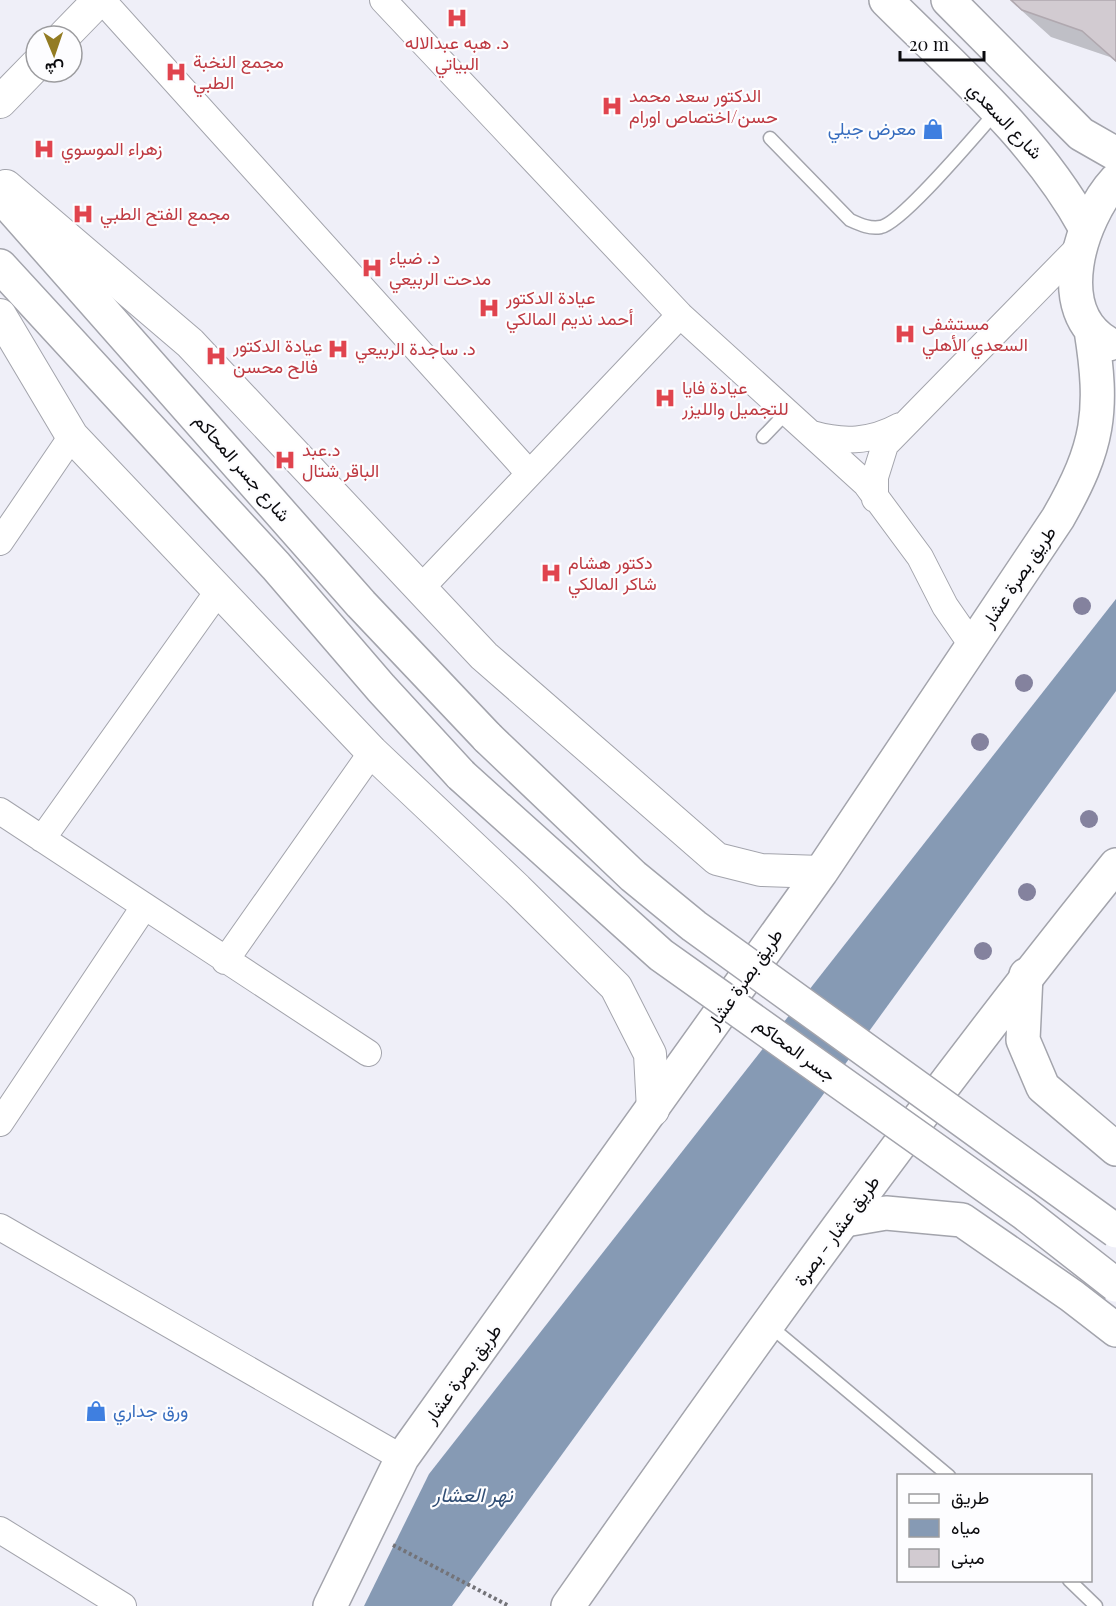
<svg xmlns="http://www.w3.org/2000/svg" width="1116" height="1606" font-family="'Playfair Display',Vazirmatn,serif">
  <style>
    .water { fill: #869ab4 }
    .shadow { fill: #0003 }
    .building { fill: #d2cbd1; stroke: #b0a8af; stroke-width: 1.5 }
    .lines { fill: none; stroke-linecap: round; stroke-linejoin: round }
    .service-casing { stroke: #a3a4ac; stroke-width: 15 }
    .minor-casing { stroke: #a3a4ac; stroke-width: 28 }
    .tertiary-casing { stroke: #a3a4ac; stroke-width: 34 }
    .secondary-casing { stroke: #a3a4ac; stroke-width: 36 }
    .primary-casing { stroke: #a3a4ac; stroke-width: 36 }
    .path { stroke: #737378; stroke-width: 4; stroke-dasharray: 3 3; stroke-linecap: butt }
    .service { stroke: #fff; stroke-width: 12 }
    .minor { stroke: #fff; stroke-width: 26 }
    .tertiary { stroke: #fff; stroke-width: 32 }
    .secondary { stroke: #fff; stroke-width: 33 }
    .primary { stroke: #fff; stroke-width: 33 }
    .secondary-bridge-casing { stroke: #a3a4ac; stroke-width: 36; stroke-linecap: butt }
    .secondary-bridge { stroke: #fff; stroke-width: 33 }
    .tree { fill: #84829e }
    .labels { text-anchor: middle; stroke-width: 4.5; stroke-linejoin: round; paint-order: stroke }
    .health-label { font-size: 18px; fill: #be3a42; stroke: #fdfdff; text-anchor: start }
    .street-label { font-size: 18px; fill: #0b0b0e; stroke: #fdfdff }
    .shop-label { font-size: 18px; fill: #366cbe; stroke: #fdfdff; text-anchor: end }
    .water-label { font-size: 20px; font-style: italic; fill: #304e75; stroke: #fdfdff }
  </style>
  <rect width="100%" height="100%" fill="#efeff8"/>
  <path class="water" d="M1116,599V691L452,1606H364L429,1474Z"/>
  <path class="shadow" d="M1010,0H1116V62L1110,57L1051,37Z"/>
  <path class="building" d="M1011,0H1116V61L1082,31L1022,10Z"/>
  <g class="lines">
    <defs>
      <path id="service" d="M770,138L850,220C861,225 870,229 881,227C903,222 977,133 996,112
        M763,437L787,412
        M770,1326L949,1476
        M1069,1580L1096,1606"/>
      <path id="minor" d="M102,0L529,473
        M383,0L680,315L866,484L920,557L945,606L972,645
        M812,434C843,443 871,442 900,426
        M875,499V477L885,445L1080,246
        M0,542L72,436
        M421,588L680,315
        M0,811L368,1053
        M42,839L219,590
        M225,961L372,752
        M0,1123L144,907
        M0,1227L402,1458
        M0,1530L123,1606"/>
      <path id="tertiary" d="M64,36L99,0
        M0,102L36,65
        M6,186L190,343L484,656L717,859L761,870L821,872
        M0,315L72,436L372,752L517,889L616,987L650,1054L653,1110"/>
      <path id="secondary" d="M886,0C957,71 1036,138 1085,227
        M948,0L1081,134L1116,154
        M0,195L361,604L488,738
        M0,266L276,566L381,688L461,775
        M1026,975L1023,1040L1043,1087L1116,1149
        M845,1220L886,1213L962,1220L1072,1296L1116,1330"/>
      <path id="primary" d="M1109,344C1050,312 1080,219 1116,180
        M330,1606L402,1458L821,872L1058,518C1099,446 1104,412 1091,330
        M568,1606C744,1355 923,1104 1116,865"/>
    </defs>
    <use href="#service" class="service-casing"/>
    <use href="#minor" class="minor-casing"/>
    <use href="#tertiary" class="tertiary-casing"/>
    <use href="#secondary" class="secondary-casing"/>
    <use href="#primary" class="primary-casing"/>
    <path class="path" d="M393,1545L509,1606"/>
    <use href="#service" class="service"/>
    <use href="#minor" class="minor"/>
    <use href="#tertiary" class="tertiary"/>
    <use href="#secondary" class="secondary"/>
    <use href="#primary" class="primary"/>
    <defs>
      <path id="secondary-bridge" d="M488,738L633,876L694,926L1116,1231
        M461,775L661,955L1024,1213L1116,1285"/>
    </defs>
    <use href="#secondary-bridge" class="secondary-bridge-casing"/>
    <use href="#secondary-bridge" class="secondary-bridge"/>
  </g>
  <g class="tree">
    <circle cx="1082" cy="606" r="9"/>
    <circle cx="1024" cy="683" r="9"/>
    <circle cx="980" cy="742" r="9"/>
    <circle cx="1089" cy="819" r="9"/>
    <circle cx="1027" cy="892" r="9"/>
    <circle cx="983" cy="951" r="9"/>
  </g>
  <defs>
    <symbol id="hospital-bare" viewBox="-9 -9 18 18"><path d="M-5-5h3v3.5h4V-5h3V5h-3V1.5h-4V5h-3Z" fill="#e0444e" stroke="#fdfdff" stroke-width="2.5" paint-order="stroke"/></symbol>
    <symbol id="shop-bare" viewBox="-9 -9 18 18"><path d="M-5-2.5h2.3a2.7 3.5 0 0 1 5.4 0H5L5.5 6h-11ZM-1.5-2.5h3a1.5 2.3 0 0 0-3 0Z" fill="#3f7fe0" stroke="#fdfdff" stroke-width="2.5" paint-order="stroke"/></symbol>
  </defs>
  <g fill-rule="evenodd">
    <use href="#hospital-bare" x="442" y="3" width="30" height="30"/>
    <use href="#hospital-bare" x="161" y="57" width="30" height="30"/>
    <use href="#hospital-bare" x="597" y="91" width="30" height="30"/>
    <use href="#shop-bare" x="918" y="114" width="30" height="30"/>
    <use href="#hospital-bare" x="29" y="134" width="30" height="30"/>
    <use href="#hospital-bare" x="68" y="199" width="30" height="30"/>
    <use href="#hospital-bare" x="357" y="253" width="30" height="30"/>
    <use href="#hospital-bare" x="474" y="293" width="30" height="30"/>
    <use href="#hospital-bare" x="890" y="319" width="30" height="30"/>
    <use href="#hospital-bare" x="323" y="334" width="30" height="30"/>
    <use href="#hospital-bare" x="201" y="341" width="30" height="30"/>
    <use href="#hospital-bare" x="650" y="383" width="30" height="30"/>
    <use href="#hospital-bare" x="270" y="445" width="30" height="30"/>
    <use href="#hospital-bare" x="536" y="558" width="30" height="30"/>
    <use href="#shop-bare" x="81" y="1396" width="30" height="30"/>
  </g>
  <g class="labels">
    <g class="health-label">
      <text x="457" y="49" text-anchor="middle">د. هبه عبدالاله<tspan x="457" dy="21">البياتي</tspan></text>
      <text x="193" y="68">مجمع النخبة<tspan x="193" dy="21">الطبي</tspan></text>
      <text x="629" y="102">الدكتور سعد محمد<tspan x="629" dy="21">حسن/اختصاص اورام</tspan></text>
      <text x="61" y="155">زهراء الموسوي</text>
      <text x="100" y="220">مجمع الفتح الطبي</text>
      <text x="389" y="264">د. ضياء<tspan x="389" dy="21">مدحت الربيعي</tspan></text>
      <text x="506" y="304">عيادة الدكتور<tspan x="506" dy="21">أحمد نديم المالكي</tspan></text>
      <text x="922" y="330">مستشفى<tspan x="922" dy="21">السعدي الأهلي</tspan></text>
      <text x="233" y="352">عيادة الدكتور<tspan x="233" dy="21">فالح محسن</tspan></text>
      <text x="355" y="355">د. ساجدة الربيعي</text>
      <text x="682" y="394">عيادة فايا<tspan x="682" dy="21">للتجميل والليزر</tspan></text>
      <text x="302" y="456">د.عبد<tspan x="302" dy="21">الباقر شتال</tspan></text>
      <text x="568" y="569">دكتور هشام<tspan x="568" dy="21">شاكر المالكي</tspan></text>
    </g>
    <g class="street-label">
      <text transform="translate(1005 121) rotate(46)" y="6">شارع السعدي</text>
      <text transform="translate(242 468) rotate(49)" y="6">شارع جسر المحاكم</text>
      <text transform="translate(1019 577) rotate(-56)" y="6">طريق بصرة عشار</text>
      <text transform="translate(745 979) rotate(-55)" y="6">طريق بصرة عشار</text>
      <text transform="translate(795 1050) rotate(36)" y="6">جسر المحاكم</text>
      <text transform="translate(837 1231) rotate(-54)" y="6">طريق عشار - بصرة</text>
      <text transform="translate(463 1374) rotate(-54)" y="6">طريق بصرة عشار</text>
    </g>
    <g class="shop-label">
      <text x="916" y="135">معرض جيلي</text>
      <text x="113" y="1417" text-anchor="start">ورق جداري</text>
    </g>
    <g class="water-label">
      <text x="473" y="1502">نهر العشار</text>
    </g>
  </g>
  <rect x="897" y="1474" width="195" height="108" fill="#fdfdff" stroke="#9c9c9f" stroke-width="1.5"/>
  <rect x="909" y="1494" width="30" height="9" fill="#ffffff" stroke="#9c9c9f" stroke-width="1.5"/>
  <text x="951" y="1504" font-size="18" fill="#0b0b0e">طريق</text>
  <rect x="909" y="1519" width="30" height="18" fill="#869ab4" stroke="#9c9c9f" stroke-width="1.5"/>
  <text x="951" y="1534" font-size="18" fill="#0b0b0e">مياه</text>
  <rect x="909" y="1549" width="30" height="18" fill="#d2cbd1" stroke="#9c9c9f" stroke-width="1.5"/>
  <text x="951" y="1564" font-size="18" fill="#0b0b0e">مبنى</text>
  <g transform="translate(54 54) rotate(178)"><circle r="28" fill="#fdfdff" stroke="#9c9c9f" stroke-width="1.5"/>
  <path d="M0-4.5L10 22L0 15L-10 22Z" fill="#937c23"/>
  <text y="-9" font-size="16" font-weight="bold" text-anchor="middle" fill="#0b0b0e">ش</text>
  </g>
  <path d="M900 51v9h84v-9" fill="none" stroke="#0b0b0e" stroke-width="3"/>
  <text x="909" y="51" font-size="18" fill="#0b0b0e" stroke="#fdfdff" stroke-width="4.5" paint-order="stroke">20 m</text>
</svg>
